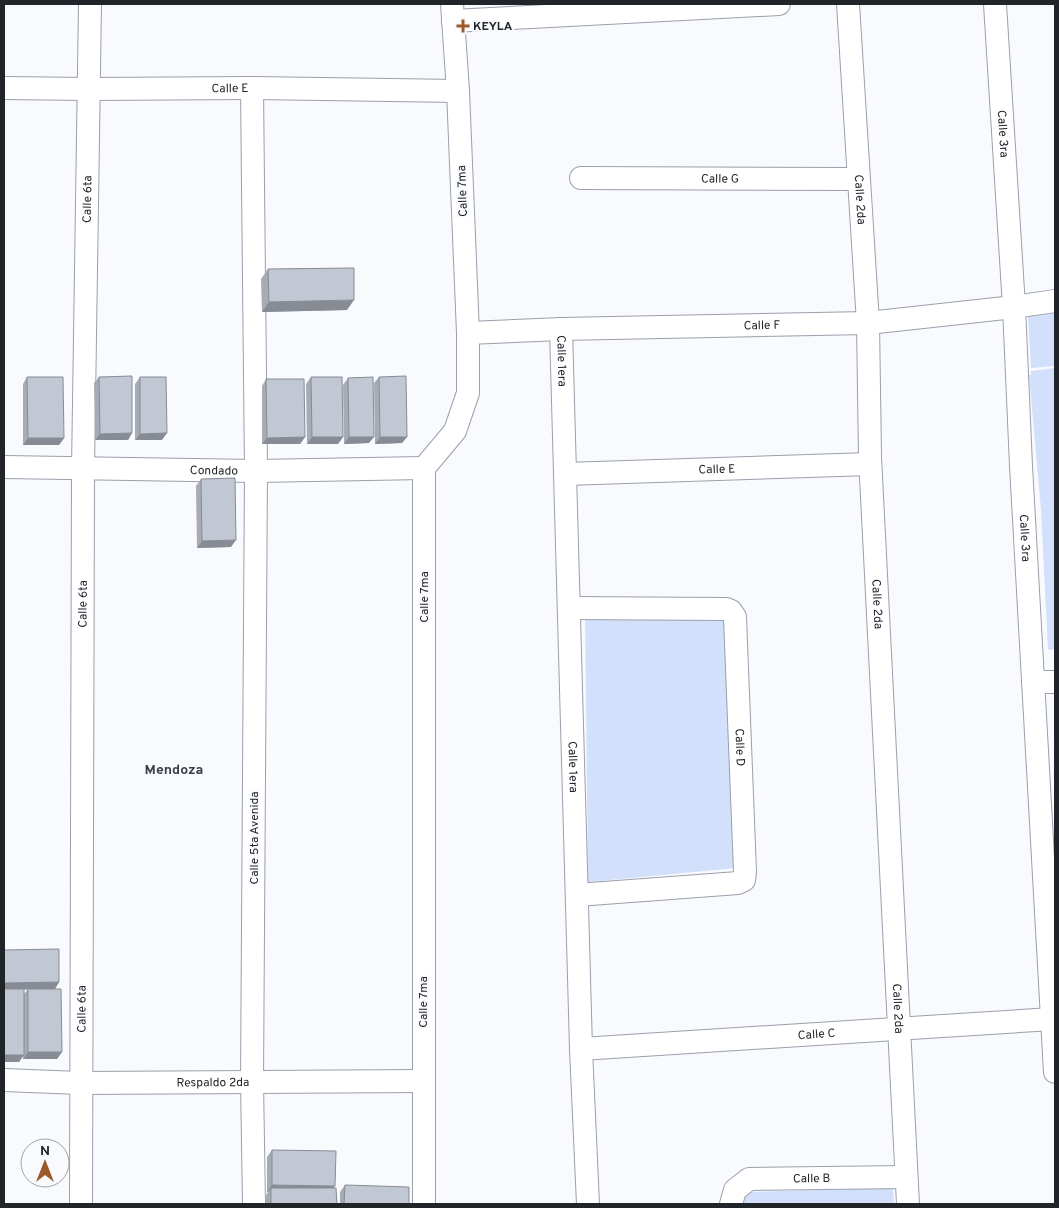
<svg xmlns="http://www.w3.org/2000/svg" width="1059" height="1208" font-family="Overpass,sans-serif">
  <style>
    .green { fill: #d2e0fb }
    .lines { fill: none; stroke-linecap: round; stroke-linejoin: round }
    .street-casing { stroke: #9a9fab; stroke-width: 24 }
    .street { stroke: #fff; stroke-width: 22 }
    .wall { fill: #a6abb5; fill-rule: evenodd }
    .shaded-wall { fill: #878b94 }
    .building { fill: #c1c7d3; stroke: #878b94 }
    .poi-dot { fill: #9c5a28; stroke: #f9fafd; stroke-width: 2 }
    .labels { text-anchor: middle; stroke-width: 4.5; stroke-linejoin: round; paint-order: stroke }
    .poi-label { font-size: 12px; font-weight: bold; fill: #212428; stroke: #f9fafd; text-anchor: start }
    .street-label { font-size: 12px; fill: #212428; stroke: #f9fafd }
    .neighbourhood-label { font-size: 14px; font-weight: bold; fill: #383d47; stroke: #f9fafd }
  </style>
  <rect width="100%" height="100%" fill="#f9fafd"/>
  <path class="green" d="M1055,313V366L1031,368L1028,316Z
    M1055,368V649L1048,650L1041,510L1029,375H1031V371Z
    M585,614L727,615L737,868L588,882Z
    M893,1188L894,1204H744V1192Z"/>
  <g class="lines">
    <defs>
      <g id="street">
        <path id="s1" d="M848,4L868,323L870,457L908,1204"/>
        <path id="s2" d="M995,4L1014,307L1021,466L1055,1072"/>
        <path d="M453,21L779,4"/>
        <path id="s3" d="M4,88L89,89L252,88L458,91"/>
        <path d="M252,88L256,471L252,1082L254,1204"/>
        <path id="s4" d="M581,178L858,179"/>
        <path id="s5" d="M561,329L581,1049L588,1204"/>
        <path id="s6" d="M468,333L561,329L868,323L1014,307L1055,301"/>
        <path id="s7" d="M4,467L256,471L424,468"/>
        <path id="s8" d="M565,474L870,464"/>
        <path id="s9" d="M569,608L726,609L731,611L735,617L745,872L744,880L738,883L577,895"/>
        <path d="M1033,682H1055"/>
        <path id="s10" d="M581,1049L1052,1019"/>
        <path id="s11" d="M4,1080L80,1083L423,1081"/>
        <path id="s12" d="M81,1204L83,469L90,4"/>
        <path d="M424,1204V468L455,431L468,393V333L458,91L452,4"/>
        <path id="s13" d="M731,1204L735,1190L749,1179L906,1177"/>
      </g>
    </defs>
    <use href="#street" class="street-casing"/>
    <use href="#street" class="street"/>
  </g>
  <path class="wall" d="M268,269L347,310L262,312L261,279Z
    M27,377L64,438L59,445H23V384Z
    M99,377L132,433L128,440H95L94,383Z
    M140,377L162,440H135V384Z
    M311,377L343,437L338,444H307L306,384Z
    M379,377L407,437L402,443L375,444L374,383Z
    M348,378L369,443L344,444L343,385Z
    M266,379L305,437L300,444H262V386Z
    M201,479L231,547L197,548L196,486Z
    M4,950L59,982L55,989L62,1052L57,1059H23V1055L19,1062H4ZM24,989H28L24,994Z
    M272,1150L334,1188L337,1204H266V1195L268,1192H267V1157Z
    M345,1185L409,1204H340V1192Z"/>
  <path class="shaded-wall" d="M354,300L347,310L262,312L269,302Z
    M132,433L128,440H95L100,434Z
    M167,433L162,440H135L140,434Z
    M305,437L300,444H262L267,438Z
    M312,437H343L338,444H307Z
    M349,437H374L369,443L344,444Z
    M380,437H407L402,443L375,444Z
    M28,438H64L59,445H23Z
    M236,540L231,547L197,548L202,541Z
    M59,982L55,989L4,990V983Z
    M28,1052H62L57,1059H23Z
    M4,1055H24L19,1062H4Z
    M272,1185L335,1186L331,1193L271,1188L268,1192H267Z"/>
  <path class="building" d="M354,268V300L269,302L268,269Z
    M132,376V433L100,434L99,377Z
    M406,376L407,437H380L379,377Z
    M27,377H63L64,438H28Z
    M140,377H166L167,433L140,434Z
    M311,377H342L343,437H312Z
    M373,377L374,437H349L348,378Z
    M266,379H304L305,437L267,438Z
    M235,478L236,540L202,541L201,479Z
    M59,949V982L4,983V950Z
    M4,989H24V1055H4Z
    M28,989H61L62,1052H28Z
    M272,1150L336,1151L335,1186L272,1185Z
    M345,1185L409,1187V1204H344Z
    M271,1188H336L337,1204H271Z"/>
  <path class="poi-dot" d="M460.5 18.5h5v5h5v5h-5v5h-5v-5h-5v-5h5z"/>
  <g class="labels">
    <g class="poi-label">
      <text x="473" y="30">KEYLA</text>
    </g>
    <g class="street-label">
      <text dy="4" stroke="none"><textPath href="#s3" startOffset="226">Calle E</textPath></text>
      <text dy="4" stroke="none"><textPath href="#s2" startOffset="130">Calle 3ra</textPath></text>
      <text dy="4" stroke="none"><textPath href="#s4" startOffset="139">Calle G</textPath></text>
      <text transform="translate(462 191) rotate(-92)" y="4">Calle 7ma</text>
      <text dy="4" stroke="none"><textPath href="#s12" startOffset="1005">Calle 6ta</textPath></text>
      <text dy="4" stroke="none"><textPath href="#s1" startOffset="196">Calle 2da</textPath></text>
      <text dy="4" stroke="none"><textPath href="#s6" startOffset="294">Calle F</textPath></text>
      <text dy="4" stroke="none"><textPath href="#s5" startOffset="32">Calle 1era</textPath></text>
      <text dy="4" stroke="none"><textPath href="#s8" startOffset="152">Calle E</textPath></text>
      <text dy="4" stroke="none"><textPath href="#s7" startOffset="210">Condado</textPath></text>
      <text dy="4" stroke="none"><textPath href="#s2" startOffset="535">Calle 3ra</textPath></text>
      <text transform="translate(424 597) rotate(-90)" y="4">Calle 7ma</text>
      <text dy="4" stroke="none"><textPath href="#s12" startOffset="600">Calle 6ta</textPath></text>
      <text dy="4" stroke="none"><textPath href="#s1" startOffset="601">Calle 2da</textPath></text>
      <text dy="4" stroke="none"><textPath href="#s9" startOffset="300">Calle D</textPath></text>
      <text dy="4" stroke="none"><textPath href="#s5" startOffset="438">Calle 1era</textPath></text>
      <text transform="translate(254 838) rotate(-90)" y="4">Calle 5ta Avenida</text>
      <text transform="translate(423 1002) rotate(-90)" y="4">Calle 7ma</text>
      <text dy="4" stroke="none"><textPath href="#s12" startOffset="195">Calle 6ta</textPath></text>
      <text dy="4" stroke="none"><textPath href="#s1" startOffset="1006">Calle 2da</textPath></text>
      <text dy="4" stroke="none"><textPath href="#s10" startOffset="236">Calle C</textPath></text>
      <text dy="4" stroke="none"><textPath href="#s11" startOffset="209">Respaldo 2da</textPath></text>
      <text dy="4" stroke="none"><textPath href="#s13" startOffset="95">Calle B</textPath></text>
    </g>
    <g class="neighbourhood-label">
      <text x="174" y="774">Mendoza</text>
    </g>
  </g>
  <rect width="1059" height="1208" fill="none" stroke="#212428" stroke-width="10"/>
  <g transform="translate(45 1163)"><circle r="24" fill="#f9fafd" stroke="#a3a4a8"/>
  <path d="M0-4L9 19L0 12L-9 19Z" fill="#9c5a28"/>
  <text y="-8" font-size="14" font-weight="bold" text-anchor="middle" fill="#212428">N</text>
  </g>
</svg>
